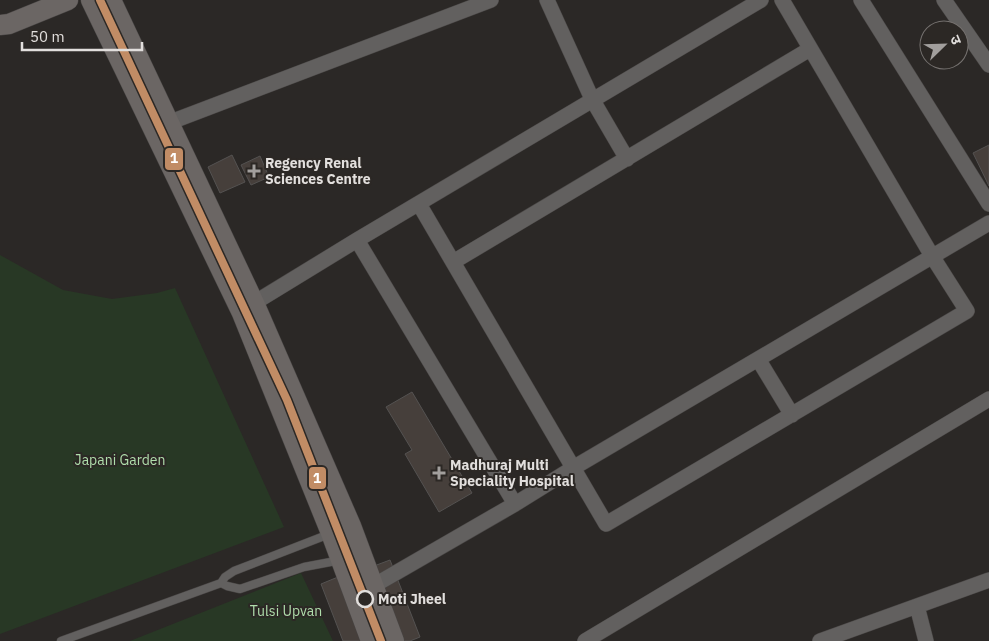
<svg xmlns="http://www.w3.org/2000/svg" width="989" height="641" font-family="'IBM Plex Sans','Noto Sans Devanagari',sans-serif">
  <style>
    .green { fill: #283825 }
    .building { fill: #463f3b; stroke: #545251 }
    .lines { fill: none; stroke-linecap: round; stroke-linejoin: round }
    .lane-casing { stroke: #494645; stroke-width: 9 }
    .street-casing { stroke: #494645; stroke-width: 16 }
    .secondary-casing { stroke: #494645; stroke-width: 21 }
    .lane { stroke: #62605f; stroke-width: 8 }
    .street { stroke: #62605f; stroke-width: 15 }
    .secondary { stroke: #6b6664; stroke-width: 20 }
    .metro-1-casing { stroke: #2c2825; stroke-width: 11 }
    .metro-1 { stroke: #c18c65; stroke-width: 8 }
    .poi-dot { fill: #a29f9d; stroke: #2c2825; stroke-width: 2 }
    .stop-dot { fill: #2c2825; stroke: #e2dfdd; stroke-width: 2.5 }
    .labels { text-anchor: middle; stroke-width: 4; stroke-linejoin: round; paint-order: stroke }
    .poi-label { font-size: 14px; font-weight: bold; fill: #e2dfdd; stroke: #2c2825; text-anchor: start }
    .park-label { font-size: 14px; fill: #b0deac; stroke: #2c2825 }
    .stop-label { font-size: 14px; font-weight: bold; fill: #e2dfdd; stroke: #2c2825; text-anchor: start }
    .line-badge { stroke: #2c2825; stroke-width: 2 }
    .badge-label { font-size: 14px; text-anchor: middle; font-weight: bold; fill: #fff }
  </style>
  <rect width="100%" height="100%" fill="#2b2826"/>
  <path class="green" d="M0,255L63,290L112,299L157,293L175,288L284,527L0,634Z
    M301,573L333,641H130Z"/>
  <path class="building" d="M989,145V186L973,153Z
    M232,155L245,182L220,193L208,167Z
    M260,156L269,177L251,185L241,165Z
    M412,392L472,493L439,512L405,454L412,450L386,407Z
    M346,492L374,566L390,560L420,637L410,641H343L321,584L338,577L311,505Z"/>
  <g class="lines">
    <defs>
      <path id="lane" d="M221,583L227,586L240,589L304,567L341,560
        M61,641L221,583L225,577L234,571L350,526"/>
      <path id="street" d="M547,0L592,99L627,159
        M861,0L989,204
        M944,0L989,65
        M168,123L491,0
        M419,204L606,524L967,311L932,256L782,0
        M357,240L515,504
        M453,262L810,49
        M254,303L357,240L761,0
        M758,359L792,415
        M353,595L373,586L515,504L573,468L989,223
        M917,606L926,641
        M585,641L989,399
        M820,641L989,580"/>
      <path id="secondary" d="M91,0L242,313L331,533L371,641
        M111,0L254,303L351,526L394,641
        M0,25L9,24L68,0"/>
    </defs>
    <use href="#lane" class="lane-casing"/>
    <use href="#street" class="street-casing"/>
    <use href="#secondary" class="secondary-casing"/>
    <use href="#lane" class="lane"/>
    <use href="#street" class="street"/>
    <use href="#secondary" class="secondary"/>
    <defs>
      <path id="metro-1" d="M100,0L287,400L381,641"/>
    </defs>
    <use href="#metro-1" class="metro-1-casing"/>
    <use href="#metro-1" class="metro-1"/>
  </g>
  <g class="poi-dot">
    <path d="M251.5 163.5h5v5h5v5h-5v5h-5v-5h-5v-5h5z"/>
    <path d="M436.5 465.5h5v5h5v5h-5v5h-5v-5h-5v-5h5z"/>
  </g>
  <circle class="stop-dot" cx="365" cy="599" r="8"/>
  <g class="labels">
    <g class="poi-label">
      <text x="265" y="168">Regency Renal<tspan x="265" dy="16">Sciences Centre</tspan></text>
      <text x="450" y="470">Madhuraj Multi<tspan x="450" dy="16">Speciality Hospital</tspan></text>
    </g>
    <g class="park-label">
      <text x="120" y="465">Japani Garden</text>
      <text x="286" y="616">Tulsi Upvan</text>
    </g>
    <g class="stop-label">
      <text x="378" y="604">Moti Jheel</text>
    </g>
  </g>
  <g class="line-badge">
    <rect x="164" y="147" width="20" height="24" rx="5" fill="#c18c65"/>
    <rect x="308" y="466" width="19" height="24" rx="5" fill="#c18c65"/>
  </g>
  <g class="badge-label">
    <text x="174" y="163">1</text>
    <text x="317" y="483">1</text>
  </g>
  <g transform="translate(944 45) rotate(67)"><circle r="24" fill="#2c2825" stroke="#75716f"/>
  <path d="M0-4L9 19L0 12L-9 19Z" fill="#a29f9d"/>
  <text y="-8" font-size="14" font-weight="bold" text-anchor="middle" fill="#e2dfdd">उ</text>
  </g>
  <path d="M22 42v8h120v-8" fill="none" stroke="#e2dfdd" stroke-width="2.5"/>
  <text x="30" y="42" font-size="15" fill="#e2dfdd" stroke="#2c2825" stroke-width="4" paint-order="stroke">50 m</text>
</svg>
